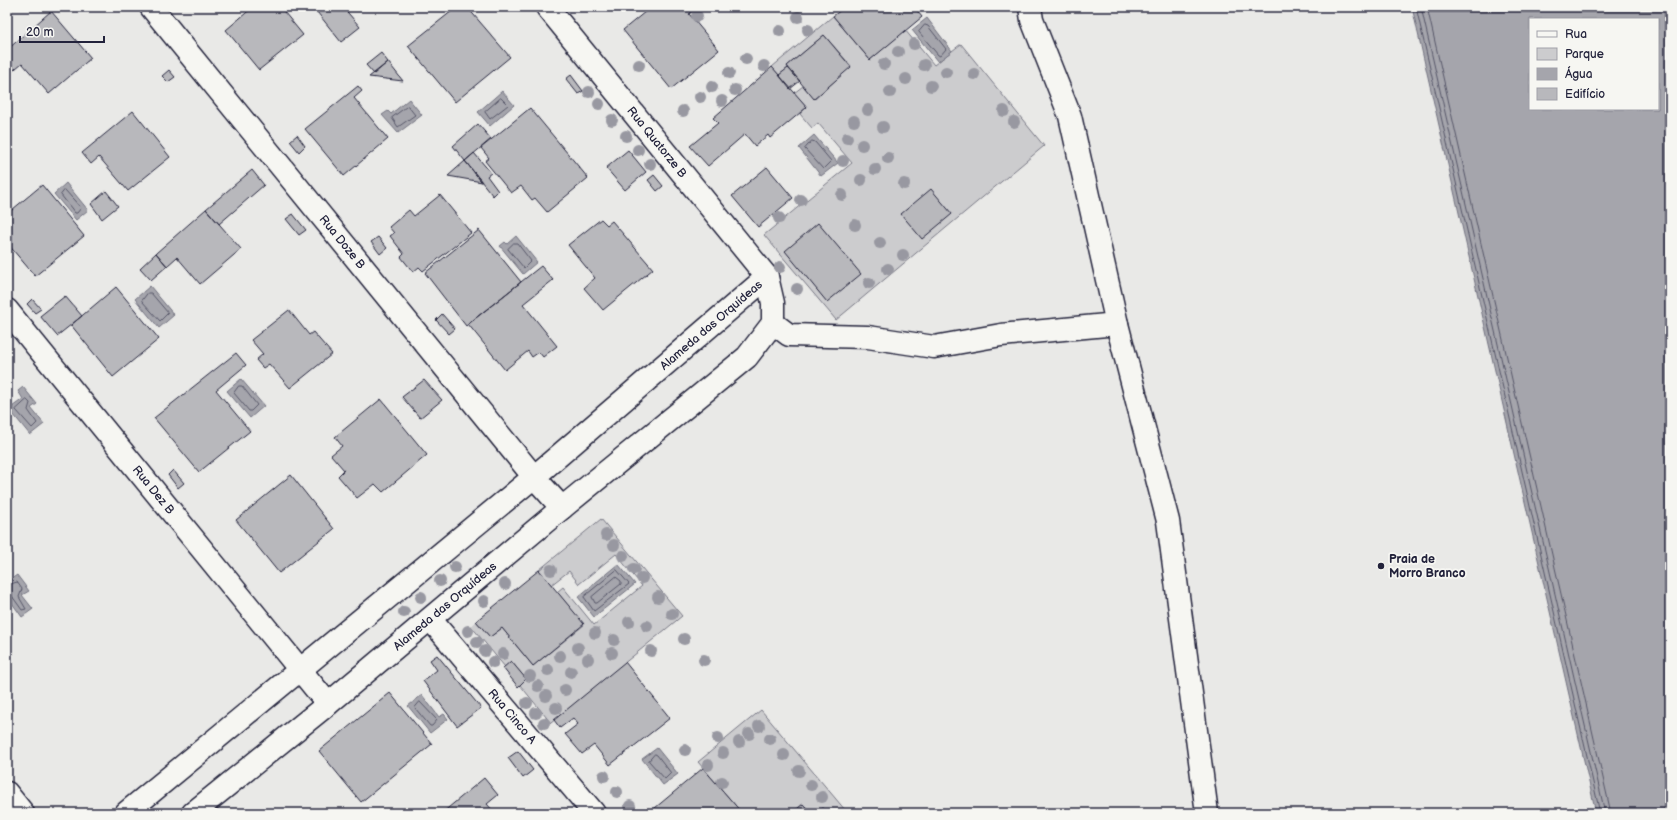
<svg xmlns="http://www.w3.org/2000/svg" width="1677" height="820" font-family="'Balsamiq Sans',sans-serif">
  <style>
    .green { fill: #ccccce; stroke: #777784 }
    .water { fill: #a5a5ac; stroke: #71717f; fill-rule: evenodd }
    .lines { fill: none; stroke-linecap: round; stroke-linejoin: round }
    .shore { stroke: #565668; stroke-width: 1 }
    .building { fill: #b8b8bc; stroke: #22223b }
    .street-casing { stroke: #22223b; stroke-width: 25 }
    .street { stroke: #f6f6f2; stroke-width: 22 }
    .tree { fill: #9898a1 }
    .poi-dot { fill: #22223b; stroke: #f6f6f2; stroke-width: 1.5 }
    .labels { text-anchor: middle; stroke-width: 3.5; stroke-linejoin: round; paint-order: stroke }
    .street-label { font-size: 12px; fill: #22223b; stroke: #f6f6f2 }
    .poi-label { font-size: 12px; font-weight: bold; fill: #22223b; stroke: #f6f6f2; text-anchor: start }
  </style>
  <rect width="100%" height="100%" fill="#e9e9e7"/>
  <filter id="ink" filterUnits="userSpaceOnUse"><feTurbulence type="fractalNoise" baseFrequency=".025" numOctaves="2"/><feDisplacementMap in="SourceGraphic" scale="8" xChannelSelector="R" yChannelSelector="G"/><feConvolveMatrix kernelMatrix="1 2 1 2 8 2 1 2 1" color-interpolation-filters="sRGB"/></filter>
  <g filter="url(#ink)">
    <path class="green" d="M833,16L870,60L905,30L934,65L961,44L1044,146L836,320L764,235L852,163L818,123L812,128L800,114L807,107L794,93L803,86L815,99L851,66L824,35L787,66L788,68L779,75L772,67Z
      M601,519L682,616L551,723L520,685L526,679L511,661L505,667L471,626L476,621L490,637L502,628L533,666L584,625L557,592L563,587L594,625L642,586L616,554L579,584L569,571L551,585L539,570Z
      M761,710L846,811L843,813H827L823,808L817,813H811L803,804L792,813H742L698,762Z"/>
    <path class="water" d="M1412,7H1670V813H1596ZM1530,19H1658V109H1530Z
      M927,18L952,51L938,62L912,30Z
      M502,91L514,105L490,126L478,112Z
      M409,99L422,115L398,133L382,115L388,111L391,114Z
      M814,135L838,163L821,176L799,148Z
      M66,183L88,210L76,220L54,194Z
      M516,236L537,262L523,274L500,246L505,242L507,244Z
      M150,286L174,315L159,328L135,299Z
      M241,379L264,406L250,418L227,391Z
      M23,387L37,404L31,408L44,424L30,435L9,409L23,399L18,391Z
      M618,564L635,584L594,617L578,597Z
      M17,575L29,591L22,595L33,609L22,617L7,596V582Z
      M422,695L439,717L444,714L448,719L430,733L408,706Z
      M657,748L678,774L663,785L642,759Z"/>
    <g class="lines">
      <path class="shore" d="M1416,7L1600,813
        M1421,7L1605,813
        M1427,7L1611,813
        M925,25L928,26L946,49L940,56L938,55L919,32Z
        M501,98L508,105L490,119L485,112Z
        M408,106L415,115L398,127L392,118Z
        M812,141L815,142L831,161L823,169L805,149Z
        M65,190L81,208L77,213H75L61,195Z
        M514,243H517L531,261L524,268L508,249Z
        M148,293H151L168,313L160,321L142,301Z
        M239,386H242L257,405L251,411H249L234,393Z
        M27,400L30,403L28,410L37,423L32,428L16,410Z
        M617,570L629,584L594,611L584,597Z
        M616,577L621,581V584L597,603H595L592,597Z
        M7,585L17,582L22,589L19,597L26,609L22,610L12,596L7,594
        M420,702L437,720L432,726H430L415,708Z
        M655,754L657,755L671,773L665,779L649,761Z"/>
    </g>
    <path class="building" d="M253,7H280L303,35L259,70L226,30Z
      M313,7H343L360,27L341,42Z
      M457,7H467L510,57L455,102L408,46Z
      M651,7H693L695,9L689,14L719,50L671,89L623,30Z
      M845,7H914L922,17L870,60L833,16Z
      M51,11L91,58L49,94L22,63L9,74L7,72V50Z
      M824,35L851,67L814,99L787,66Z
      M381,53L388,62L374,74L366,65Z
      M388,62L403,81L369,77Z
      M772,67L807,107L770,138L768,135L755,146L745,134L708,166L690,146L718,123L713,118Z
      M788,68L800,81L790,89L779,75Z
      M169,70L175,77L168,82L162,76Z
      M571,75L583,91L578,94L566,79Z
      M358,86L362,91L354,98L388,139L344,176L305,129Z
      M530,108L588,178L547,212L535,198L532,200L521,186L511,193L485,161L489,158L481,148Z
      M133,111L170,157L128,191L99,157L91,164L82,153Z
      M478,124L491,139L465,161L453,146Z
      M297,135L305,146L299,152L290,141Z
      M628,150L646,172L625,190L606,168Z
      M474,153L491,173L487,176L498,191L493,196L465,161Z
      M465,161L482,182L448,176Z
      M767,167L793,198L758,227L732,196Z
      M252,170L264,185L219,224L206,209Z
      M654,175L663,186L657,191L648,180Z
      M42,185L84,236L35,276L7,243V214Z
      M931,189L952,214L922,239L901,214Z
      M106,191L118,206L102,219L91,204Z
      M440,195L471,233L423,271L419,267L413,272L401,257L404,254L390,236L394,233L389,227L409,210L414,216Z
      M206,209L241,249L200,284L177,257L167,266L156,253Z
      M293,214L306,230L299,235L286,219Z
      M601,219L607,225L612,221L653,269L603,310L584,288L595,278L568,245Z
      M818,223L861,274L827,302L785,251Z
      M479,230L521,282L466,326L425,273Z
      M378,237L387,248L380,254L371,242Z
      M156,253L167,266L151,280L140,268Z
      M541,266L553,280L523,304L557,346L543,357L539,352L532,357L528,351L505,370L468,324Z
      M116,287L159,339L113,377L71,325Z
      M65,296L82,316L57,336L40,316Z
      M32,299L41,309L35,313L27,304Z
      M289,310L309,335L313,332L332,354L290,388L269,364L263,368L256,360L263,354L251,340Z
      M442,314L455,329L449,334L436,320Z
      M236,353L246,365L216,390L250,431L199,472L154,418Z
      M424,380L442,400L420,418L402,397Z
      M381,399L427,455L383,492L375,484L357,498L338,476L344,470L331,455L342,446L335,437Z
      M173,470L184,483L178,488L168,475Z
      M291,475L334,529L279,573L236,520Z
      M539,570L584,624L533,666L502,628L490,637L476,621Z
      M437,655L481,708L457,726L423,681L437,670L430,660Z
      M511,661L526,679L518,687L503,668Z
      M625,662L670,718L610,765L594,745L582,754L565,734L578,724L573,718L560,728L554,720Z
      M390,693L432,744L361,802L319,751Z
      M518,751L533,770L523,778L508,758Z
      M703,768L742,813H649Z
      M484,778L498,795L487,804L495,813H442Z
      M803,804L811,813H792Z
      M823,808L827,813H817Z"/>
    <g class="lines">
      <defs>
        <g id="street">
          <path id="s1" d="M151,7L534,477L562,508"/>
          <path id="s2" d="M7,310L328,704"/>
          <path d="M773,323L789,335L868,337L934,347L1001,335L1117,324L1070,116L1032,20L1030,7"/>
          <path d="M1117,324L1168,521L1207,813"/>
          <path id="s3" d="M431,620L594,813"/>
          <path d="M7,793L23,813"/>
          <path id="s4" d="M126,813L534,477L767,277"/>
          <path id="s5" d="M193,813L328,704L562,508L747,357L773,323V303L767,277L547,7"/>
        </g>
      </defs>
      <use href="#street" class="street-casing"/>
      <use href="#street" class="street"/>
    </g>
    <g class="tree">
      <circle cx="697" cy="16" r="6"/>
      <circle cx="798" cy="17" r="6"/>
      <circle cx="808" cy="30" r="6"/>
      <circle cx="780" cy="31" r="6"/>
      <circle cx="914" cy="44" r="6"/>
      <circle cx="898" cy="52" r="6"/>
      <circle cx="746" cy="59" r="6"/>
      <circle cx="884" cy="64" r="6"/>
      <circle cx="639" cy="65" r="6"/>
      <circle cx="924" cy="65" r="6"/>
      <circle cx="764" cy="66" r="6"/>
      <circle cx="946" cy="72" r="6"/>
      <circle cx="729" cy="73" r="6"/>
      <circle cx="974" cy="74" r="6"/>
      <circle cx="906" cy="79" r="6"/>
      <circle cx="931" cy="86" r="6"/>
      <circle cx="712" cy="87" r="6"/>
      <circle cx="735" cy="90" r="6"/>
      <circle cx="589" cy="92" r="6"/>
      <circle cx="890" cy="92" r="6"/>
      <circle cx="700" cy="97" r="6"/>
      <circle cx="722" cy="101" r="6"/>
      <circle cx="599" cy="104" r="6"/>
      <circle cx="868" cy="110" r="6"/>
      <circle cx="683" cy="111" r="6"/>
      <circle cx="1004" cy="111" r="6"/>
      <circle cx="612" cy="120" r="6"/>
      <circle cx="854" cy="121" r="6"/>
      <circle cx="1014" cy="122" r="6"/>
      <circle cx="883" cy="127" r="6"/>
      <circle cx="626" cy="136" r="6"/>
      <circle cx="847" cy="138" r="6"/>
      <circle cx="862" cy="145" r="6"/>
      <circle cx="638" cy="150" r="6"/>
      <circle cx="888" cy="158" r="6"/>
      <circle cx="843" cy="161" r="6"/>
      <circle cx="650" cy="164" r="6"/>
      <circle cx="875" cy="169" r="6"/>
      <circle cx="861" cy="180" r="6"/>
      <circle cx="904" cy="184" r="6"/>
      <circle cx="842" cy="195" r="6"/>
      <circle cx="801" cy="200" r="6"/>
      <circle cx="779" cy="218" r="6"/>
      <circle cx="855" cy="225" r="6"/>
      <circle cx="880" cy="243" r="6"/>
      <circle cx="903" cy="255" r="6"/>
      <circle cx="780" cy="267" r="6"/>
      <circle cx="888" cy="269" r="6"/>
      <circle cx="869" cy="283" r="6"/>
      <circle cx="797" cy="289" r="6"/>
      <circle cx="606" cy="535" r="6"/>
      <circle cx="614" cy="545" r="6"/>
      <circle cx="623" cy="556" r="6"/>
      <circle cx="455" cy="567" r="6"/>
      <circle cx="634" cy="569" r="6"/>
      <circle cx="551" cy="570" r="6"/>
      <circle cx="642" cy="578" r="6"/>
      <circle cx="440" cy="581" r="6"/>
      <circle cx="505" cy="584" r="6"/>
      <circle cx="421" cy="597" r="6"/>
      <circle cx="658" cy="597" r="6"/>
      <circle cx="484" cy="601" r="6"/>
      <circle cx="404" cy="612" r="6"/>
      <circle cx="672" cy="614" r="6"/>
      <circle cx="629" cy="622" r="6"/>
      <circle cx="647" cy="626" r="6"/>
      <circle cx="468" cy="631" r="6"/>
      <circle cx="595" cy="633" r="6"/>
      <circle cx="684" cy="639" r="6"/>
      <circle cx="614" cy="640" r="6"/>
      <circle cx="477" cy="642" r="6"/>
      <circle cx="578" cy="648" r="6"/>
      <circle cx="485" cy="651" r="6"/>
      <circle cx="651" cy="651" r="6"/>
      <circle cx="612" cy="653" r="6"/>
      <circle cx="503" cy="654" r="6"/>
      <circle cx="560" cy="656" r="6"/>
      <circle cx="588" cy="659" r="6"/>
      <circle cx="704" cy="660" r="6"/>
      <circle cx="493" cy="662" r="6"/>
      <circle cx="548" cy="670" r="6"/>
      <circle cx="571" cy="672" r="6"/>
      <circle cx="530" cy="676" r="6"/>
      <circle cx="538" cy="686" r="6"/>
      <circle cx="565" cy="690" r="6"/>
      <circle cx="546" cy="696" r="6"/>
      <circle cx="527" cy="703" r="6"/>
      <circle cx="556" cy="708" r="6"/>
      <circle cx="536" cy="713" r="6"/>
      <circle cx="544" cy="723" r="6"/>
      <circle cx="759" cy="726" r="6"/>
      <circle cx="749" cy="734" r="6"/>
      <circle cx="718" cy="738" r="6"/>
      <circle cx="770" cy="739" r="6"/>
      <circle cx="739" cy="742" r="6"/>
      <circle cx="685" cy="750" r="6"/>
      <circle cx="723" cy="753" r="6"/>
      <circle cx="784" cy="755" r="6"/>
      <circle cx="708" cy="765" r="6"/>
      <circle cx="799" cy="771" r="6"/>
      <circle cx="604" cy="776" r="6"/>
      <circle cx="722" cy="782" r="6"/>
      <circle cx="811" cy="785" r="6"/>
      <circle cx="617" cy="792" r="6"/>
      <circle cx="822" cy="797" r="6"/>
      <circle cx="630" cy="806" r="6"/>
    </g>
  </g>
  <circle class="poi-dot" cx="1381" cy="566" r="4"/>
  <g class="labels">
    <g class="street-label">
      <text transform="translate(657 142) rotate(51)" y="4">Rua Quatorze B</text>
      <text dy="4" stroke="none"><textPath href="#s1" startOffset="303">Rua Doze B</textPath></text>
      <text dy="4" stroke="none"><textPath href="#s4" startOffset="762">Alameda das Orquídeas</textPath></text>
      <text dy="4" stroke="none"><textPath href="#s2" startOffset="232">Rua Dez B</textPath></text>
      <text dy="4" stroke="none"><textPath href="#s5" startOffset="326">Alameda das Orquídeas</textPath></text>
      <text dy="4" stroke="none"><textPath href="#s3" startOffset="126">Rua Cinco A</textPath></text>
    </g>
    <g class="poi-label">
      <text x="1389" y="563">Praia de<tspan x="1389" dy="14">Morro Branco</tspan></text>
    </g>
  </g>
  <rect width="1677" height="820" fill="none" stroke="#f6f6f2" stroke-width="24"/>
  <rect x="12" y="12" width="1653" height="796" fill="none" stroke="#22223b" stroke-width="1.5" filter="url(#ink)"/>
  <rect x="1529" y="18" width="130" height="92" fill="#f6f6f2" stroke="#a1a1a9"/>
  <rect x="1537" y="31" width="20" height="6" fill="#f6f6f2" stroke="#a1a1a9"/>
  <text x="1565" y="38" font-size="12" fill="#22223b">Rua</text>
  <rect x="1537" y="48" width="20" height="12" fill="#ccccce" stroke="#a1a1a9"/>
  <text x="1565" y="58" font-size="12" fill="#22223b">Parque</text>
  <rect x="1537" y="68" width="20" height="12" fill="#a5a5ac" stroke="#a1a1a9"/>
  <text x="1565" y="78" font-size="12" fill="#22223b">Água</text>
  <rect x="1537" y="88" width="20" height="12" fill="#b8b8bc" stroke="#a1a1a9"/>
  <text x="1565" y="98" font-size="12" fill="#22223b">Edifício</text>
  <path d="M20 36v6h84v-6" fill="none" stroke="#22223b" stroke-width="2"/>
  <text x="26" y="36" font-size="12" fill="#22223b" stroke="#f6f6f2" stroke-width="3" paint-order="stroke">20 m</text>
</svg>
